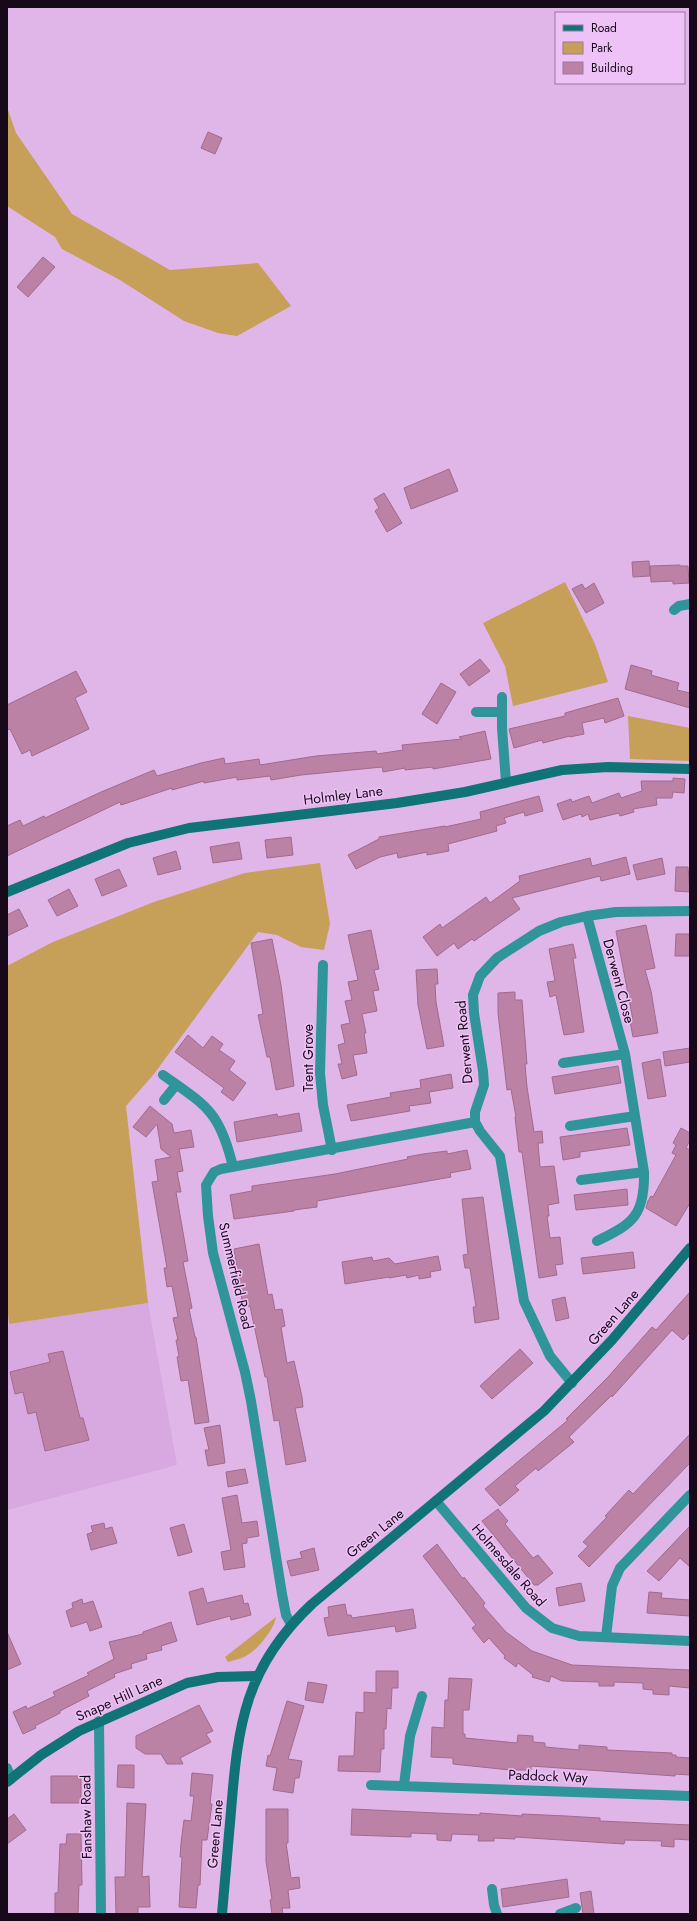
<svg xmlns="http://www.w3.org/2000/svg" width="697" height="1921" font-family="Jost,sans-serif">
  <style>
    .built { fill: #d8a8e1 }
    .green { fill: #c69f59 }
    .building { fill: #bb82a6; stroke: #a16a8d }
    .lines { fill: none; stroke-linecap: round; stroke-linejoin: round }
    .street { stroke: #2f959b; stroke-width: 10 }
    .secondary { stroke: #0f7378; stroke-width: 10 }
    .labels { text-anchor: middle; stroke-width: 3; stroke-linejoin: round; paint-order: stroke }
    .street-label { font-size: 14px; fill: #17081a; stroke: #eec2f6 }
  </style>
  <rect width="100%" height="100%" fill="#e0b5e8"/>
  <path class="built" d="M148,1303L177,1465L7,1510V1329L9,1324Z"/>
  <path class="green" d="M7,107L16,133L72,214L170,270L258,263L291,306L237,336L218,333L184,321L120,280L62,249L55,237L7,206Z
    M565,582L595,644L608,682L513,706L505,666L483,623Z
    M628,716L690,728V761L630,759Z
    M320,863L330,924L324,950L301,947L277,935L258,932L154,1074L126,1106L148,1303L9,1324L7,1305V966L53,942L154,902L245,873Z
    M276,1617C274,1630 257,1650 246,1656C240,1659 234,1660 228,1662L225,1657Z"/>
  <path class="building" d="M208,132L222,138L215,154L201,148Z
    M43,257L55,267L28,297L17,287Z
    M449,469L458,491L411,509L404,488Z
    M384,493L402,523L387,532L375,511L379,508L374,499Z
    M649,561L650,576L633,577L632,562Z
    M680,565V566H688L689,583L673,584V581L651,582L650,566Z
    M594,583L604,603L586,613L572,589L582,584L585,589Z
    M480,659L490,671L469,686L460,674Z
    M631,665L652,671L651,675L679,683L677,690L690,693V708L625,689Z
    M76,671L87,692L75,698L89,729L32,756L30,750L22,754L10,729L7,730V705Z
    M441,683L456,692L437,724L422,714Z
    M618,698L624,716L605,723L604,718L582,723L584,734L570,737V736L543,743L542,740L514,748L509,729L565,716V713Z
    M485,731L491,759L433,769V767L405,770V768L383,772L382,767L301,775L271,780L270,776L237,780V777L204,783V781L172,790V788L121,805L120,802L7,856V826L20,820L23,826L44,816L45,818L101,792L154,770L157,776L201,763L224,758L225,764L259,759L260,765L316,756L376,751L377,754L403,750L402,745L462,739L459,737Z
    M673,778L685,779L684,793L673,792L672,798H656L657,805L633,809L634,812L620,816L619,813L590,820L588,814L582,817L581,814L563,820L557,804L571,799L572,802L589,796L592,803L619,793L621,798L642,791L641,781H673Z
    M539,796L543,811L525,816L524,812L504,818L506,823L496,826L497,831L448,844L449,851L427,855V852L398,858L397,853L380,857L356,869L348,855L379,839V837L445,826V827L481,819L480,812Z
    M291,837L293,855L267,858L265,840Z
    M239,842L242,859L213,863L210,847Z
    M176,851L181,869L158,875L153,858Z
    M626,857L630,874L601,881L600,876L512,898L520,909L474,941L472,939L458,949L454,943L437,956L423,937L440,924L442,928L486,897L490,903L520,881L519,876L590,858L592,866Z
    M662,858L665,874L637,880L633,865Z
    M676,867H688L690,892L675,891Z
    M119,869L127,886L102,896L95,879Z
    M69,889L78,906L57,916L48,900Z
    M19,909L28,926L7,936V915Z
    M646,925L655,968L645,970L651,991L658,1033L633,1037L630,1021L633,1020L616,931Z
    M371,930L379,969L374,970L379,990L373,991L377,1011L362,1014L366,1033H364L367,1053L353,1055L357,1075L342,1079L338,1064H342L338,1045L345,1043L341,1025L350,1023L345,1001L352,1000L348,982L358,980L348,935Z
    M676,934H690V956H675Z
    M272,939L281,985L294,1086L276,1090L270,1057H267L258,1015L263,1014L251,943Z
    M573,944L576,958H573L584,1032L564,1035L556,995L550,997L547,982L555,981L549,949Z
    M437,969L438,984H435L436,1002L444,1046L427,1049L418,1005L416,970Z
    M515,992V1000H522L527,1064H525L527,1087L534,1132L542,1131L543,1143H538L540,1167L554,1166L559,1203L548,1205L549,1216H547L550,1238L560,1237L563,1264L555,1265L557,1275L539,1278L522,1152H519L515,1117H516L511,1089L507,1090L498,1013V993Z
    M188,1035L203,1048L212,1036L223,1044L219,1050L235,1061L229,1070L246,1083L233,1101L221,1092L224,1088L175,1052Z
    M690,1048V1062L665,1066L663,1052Z
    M660,1059L666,1096L648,1099L642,1063Z
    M618,1066L621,1083L555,1094L552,1077Z
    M451,1074L453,1088L429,1092L431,1103L409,1106L410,1111L351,1121L347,1105L391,1097L390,1093L421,1088L420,1080Z
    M150,1106L172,1124L174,1133L191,1130L194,1147L179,1149L183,1171L177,1172L181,1192H176L188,1261L183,1262L192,1308L189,1309L195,1337H196L209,1422L195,1424L188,1380L181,1381L177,1357L179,1356L176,1340H178L173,1318L178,1317L172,1286L167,1287L164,1268H167L152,1182L158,1181L155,1160L171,1157L161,1149L157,1124L146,1137L133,1127Z
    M299,1113L302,1131L237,1142L234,1122L277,1114L278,1117Z
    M627,1128L630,1145L580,1152V1157L563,1160L560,1137Z
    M681,1128L690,1133V1140L686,1148L690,1150V1203L676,1226L646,1208L648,1201L651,1196L653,1197L676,1155L672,1153L676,1145L673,1143Z
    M467,1150L471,1169L450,1173L451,1177L317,1201V1207L294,1210V1211L234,1219L230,1195L252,1191V1186L335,1174L408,1159L407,1157L423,1154L447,1151V1154Z
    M627,1189L628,1205L576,1210L574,1195Z
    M483,1197L499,1319L475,1323L473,1307H476L470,1268H465L463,1255L468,1254L462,1199Z
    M259,1244L268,1295L272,1294L275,1310L282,1309L285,1326L281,1327L287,1363L294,1361L302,1397L303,1407L295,1408L306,1461L286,1465L279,1420L274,1421L267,1377H265L250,1306L243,1307L234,1249Z
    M633,1252L635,1268L583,1274L581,1258Z
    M438,1256L441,1270L430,1272L431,1277L419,1279V1275L407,1278L406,1275L389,1278V1277L345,1284L342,1262L372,1257L373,1261L389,1258L395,1264Z
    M690,1292V1332L683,1340L672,1330L612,1397V1395L569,1437L574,1442L538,1471L536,1468L515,1486L519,1490L500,1506L485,1489L568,1420L566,1419L608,1377L652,1327L656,1330Z
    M565,1297L569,1318L556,1321L552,1300Z
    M520,1349L533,1363L492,1399L480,1386Z
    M63,1351L80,1418H83L89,1440L45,1451L36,1412L28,1414L23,1392L15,1394L10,1372L50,1362L48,1354Z
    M220,1425L225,1463L208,1466L205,1450H209L204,1428Z
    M690,1434V1463L589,1567L578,1556L588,1546L583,1542L607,1517L605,1516L629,1490L633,1494Z
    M245,1469L248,1483L228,1487L226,1472Z
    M237,1495L242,1523L257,1521L259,1536L247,1538V1543L242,1544L245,1567L224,1570L221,1552L231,1550L222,1498Z
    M498,1509L508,1521L505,1524L533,1558L538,1555L553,1573L538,1585H534L482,1521Z
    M104,1523L105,1529L112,1527L117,1543L91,1550L87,1534L93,1532L91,1526Z
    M184,1524L192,1552L178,1556L170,1528Z
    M690,1526V1567L680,1558L659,1581L647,1571Z
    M437,1544L463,1579L464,1577L485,1603L483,1606L506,1632L532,1651L572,1665L690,1670V1688L669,1686V1695L653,1694V1690L643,1689V1683L614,1682V1686H599V1682L562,1681L551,1676L549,1682L532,1677L533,1675L518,1663L516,1667L504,1658L505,1656L489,1638L484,1643L472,1628L476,1625L423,1556Z
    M314,1548L319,1570L291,1576L287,1561L302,1558L300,1552Z
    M581,1583L585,1601L559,1606L556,1588Z
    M203,1588L207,1603L242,1595L244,1604L248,1603L251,1615L231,1620L230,1616L197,1625L189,1592Z
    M649,1592L662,1593L661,1598L690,1600V1616L647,1613Z
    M82,1599L83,1604L93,1601L102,1627L90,1631L87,1622L71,1627L66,1611L73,1608L72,1603Z
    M345,1604L347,1615H351L352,1618L413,1609L416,1628L396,1632L395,1626L328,1636L324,1618L329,1617L328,1607Z
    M171,1622L177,1641L161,1646L162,1650L146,1654L147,1659L131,1664L132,1668L114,1674L115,1677L87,1691L89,1696L60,1711V1713L35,1726L36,1728L23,1734L13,1712L26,1706L27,1709L55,1696L53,1692L89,1675L87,1673L114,1659L109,1642L143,1634V1632Z
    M7,1632L21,1664L7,1670Z
    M376,1671H398V1688H392L391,1709L387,1708L386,1729H384V1749H381L380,1772L338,1771L339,1756H354L356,1712L364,1713V1692L376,1693Z
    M449,1678L472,1679L469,1710H463V1734H465V1738L517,1743L518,1735L533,1736V1742L545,1743V1747L579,1750V1745L607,1747V1750L672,1753V1755H676V1757L690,1758V1775L675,1774V1776L531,1766V1770H510L453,1764V1758L431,1757L432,1727L444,1728L445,1700H448Z
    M308,1682L327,1685L323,1703L305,1700Z
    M287,1701L304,1706L288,1759L302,1761L299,1778H295L293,1793L273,1790L277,1768L266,1766L268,1755L270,1756Z
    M199,1705L213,1731L206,1734L211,1742L180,1758L183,1764H167L161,1754H145L136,1748V1736Z
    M118,1765H134V1788L117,1787Z
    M192,1773L213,1775L210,1804H212L207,1840H202L200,1885H198L196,1908L179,1907L182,1857H180L181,1843L184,1820L191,1821L194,1796H190Z
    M51,1776H81V1803H51Z
    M127,1803L146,1804L142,1877L149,1876L150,1907H138V1914H116L115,1877H125Z
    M266,1809H288V1843H286L291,1878L299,1877L300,1888L288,1890L290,1908H282L283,1914H272L270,1900L272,1899L266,1861Z
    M352,1809L480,1815V1813L522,1816V1814L566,1816L600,1818V1821L690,1825V1840L674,1839V1847L661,1846L662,1841L625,1840L624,1844L515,1837V1839L494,1838V1841H478L479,1835L452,1834L451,1841L437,1840V1834L411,1833V1837L351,1835Z
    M14,1814L26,1830L7,1844V1819Z
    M67,1834H81L82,1885H79L78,1914H55V1893H58L60,1844H66Z
    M567,1879L569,1897L503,1907L501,1889Z
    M591,1891L594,1914H583L580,1893Z"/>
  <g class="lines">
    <path class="street" d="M674,610L679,606L690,604
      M502,697V728L506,782
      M476,712H501
      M587,916L625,1054L644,1172C645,1215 633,1224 597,1241
      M323,965L320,1073L323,1105L332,1150
      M563,1063L625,1054
      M163,1075C207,1106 220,1112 233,1167
      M164,1100L176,1085
      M570,1126L635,1116
      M581,1180L644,1172
      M572,1383L550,1356L524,1301L500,1156L480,1131L475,1122V1112L484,1085L483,1071L474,1013L473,995L480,976L497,958L539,931L561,922L587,916L616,912L690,911
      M436,1501L526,1608L552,1628L579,1636L690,1641
      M291,1624L286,1615L282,1594L251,1401L245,1372L213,1253L208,1216L206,1185L214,1172L221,1169L475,1122
      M606,1637L612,1586L620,1568L690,1495
      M99,1721L101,1914
      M7,1768L11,1779
      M371,1785L690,1796
      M404,1785L410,1736L422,1696
      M492,1889L494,1905L497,1914
      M560,1914L576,1908"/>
    <path class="secondary" d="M7,892L128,843L189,828L397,803L465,792L562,770L608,767L690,769
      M7,1782L41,1755L79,1731L187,1683L218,1677L257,1676
      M222,1914C225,1880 228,1846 231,1811C238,1724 245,1667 312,1604L544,1411L612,1340L690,1248"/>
  </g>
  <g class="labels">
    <g class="street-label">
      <text transform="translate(343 795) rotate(-7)" y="5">Holmley Lane</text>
      <text transform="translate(619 981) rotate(75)" y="5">Derwent Close</text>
      <text transform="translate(464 1042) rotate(-95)" y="5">Derwent Road</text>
      <text transform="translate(308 1058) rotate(-90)" y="5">Trent Grove</text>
      <text transform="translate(236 1276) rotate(77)" y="5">Summerfield Road</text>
      <text transform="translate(613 1317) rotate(-49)" y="5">Green Lane</text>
      <text transform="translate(375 1533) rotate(-39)" y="5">Green Lane</text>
      <text transform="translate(509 1565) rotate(49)" y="5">Holmesdale Road</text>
      <text transform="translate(119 1698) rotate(-24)" y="5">Snape Hill Lane</text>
      <text transform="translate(548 1776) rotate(2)" y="5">Paddock Way</text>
      <text transform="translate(86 1817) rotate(-91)" y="5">Fanshaw Road</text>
      <text transform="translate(215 1834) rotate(-85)" y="5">Green Lane</text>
    </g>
  </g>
  <rect width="697" height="1921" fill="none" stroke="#17081a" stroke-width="16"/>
  <rect x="555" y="12" width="130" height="72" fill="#eec2f6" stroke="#98789e"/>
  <rect x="563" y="25" width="20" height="6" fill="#0f7378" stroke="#98789e"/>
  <text x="591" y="32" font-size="12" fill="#17081a">Road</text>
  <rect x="563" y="42" width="20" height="12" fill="#c69f59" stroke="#98789e"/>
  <text x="591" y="52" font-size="12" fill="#17081a">Park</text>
  <rect x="563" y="62" width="20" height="12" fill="#bb82a6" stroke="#98789e"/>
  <text x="591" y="72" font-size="12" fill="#17081a">Building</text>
</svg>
